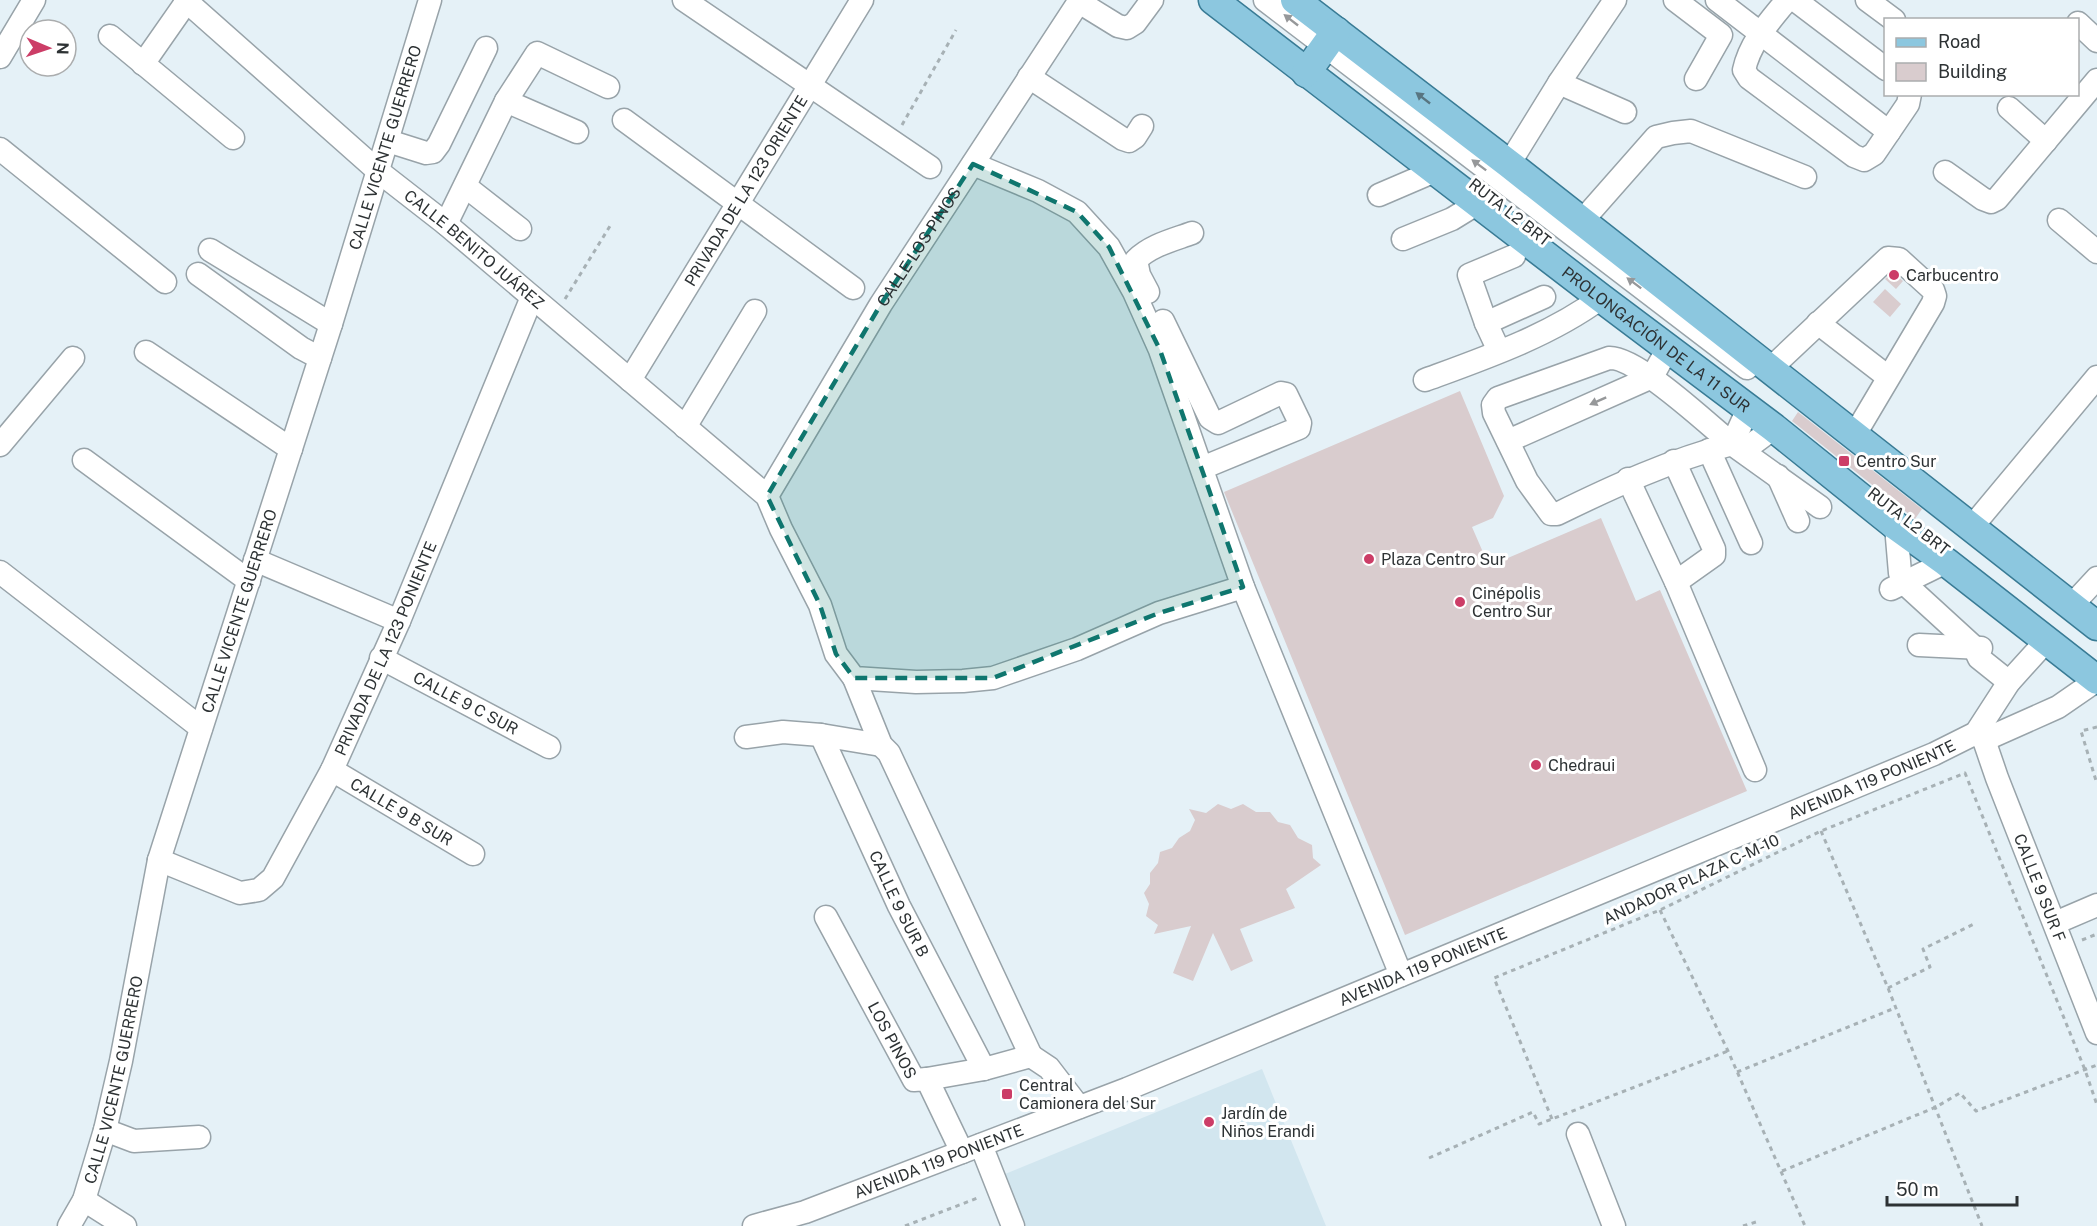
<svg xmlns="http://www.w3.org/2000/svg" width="2097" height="1226" font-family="'Public Sans',sans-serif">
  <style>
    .built { fill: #d2e6ef }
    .building { fill: #d9ccce }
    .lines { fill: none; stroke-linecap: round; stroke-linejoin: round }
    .minor-casing { stroke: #98a3a9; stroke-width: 25 }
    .major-casing { stroke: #397b95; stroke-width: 31 }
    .path { stroke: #a7b1b5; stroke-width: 3; stroke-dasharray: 4.5 4.5; stroke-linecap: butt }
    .minor { stroke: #fff; stroke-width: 22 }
    .major { stroke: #8cc7df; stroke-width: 28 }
    .oneway { fill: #96989a }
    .oneway2 { fill: #587581 }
    .marked { fill: #0f766e; fill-opacity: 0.2; stroke: #0f766e; stroke-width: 4.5; stroke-dasharray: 12 8; stroke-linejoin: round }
    .poi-dot { fill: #cc3d67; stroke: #fff; stroke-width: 2 }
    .labels { text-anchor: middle; stroke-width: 6; stroke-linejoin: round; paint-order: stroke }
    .street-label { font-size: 16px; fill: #2d3234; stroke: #fff }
    .poi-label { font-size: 16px; fill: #2d3234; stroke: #fff; text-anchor: start }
  </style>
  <rect width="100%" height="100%" fill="#e5f1f7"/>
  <path class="built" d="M1262,1069L1326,1226H1026L1005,1174Z"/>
  <path class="building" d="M1893,272L1903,281L1896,289L1885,279Z
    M1885,289L1901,304L1890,317L1873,302Z
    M1460,391L1504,496L1493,518L1472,527L1489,566L1601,518L1636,601L1660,590L1747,791L1405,935L1224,492Z
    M1798,412L1922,509L1915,519L1792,421Z
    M1218,804L1231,809L1243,804L1256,812H1270L1278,822L1290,825L1298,838L1312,845L1313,858L1321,865L1286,889L1295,908L1240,929L1253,961L1231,971L1213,933L1193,981L1173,973L1191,926L1154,934L1158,925L1146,916L1149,904L1144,893L1150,884V873L1158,863L1160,852L1172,848L1179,838L1190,831L1195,820L1189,809L1206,813Z"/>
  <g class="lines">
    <defs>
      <g id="minor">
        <path id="s1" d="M185,0L378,171L446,224L767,496L781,529L820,605L836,654L854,678L916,682L963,681L993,678L1077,649L1159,613L1243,587"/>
        <path d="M684,0L930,167"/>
        <path d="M1265,0L1747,368"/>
        <path d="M1675,0L1721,35L1696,79"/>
        <path d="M1717,0L1889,132"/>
        <path d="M1787,0C1770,21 1750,42 1744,70L1749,78L1854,156L1864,160L1874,154L1908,104L1910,94"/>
        <path d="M1795,0L1886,69"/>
        <path d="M1867,0L1894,20"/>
        <path d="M1079,2L1118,26L1127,28L1135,23L1152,0"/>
        <path d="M2078,23L2097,41"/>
        <path d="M110,36L233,138"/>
        <path d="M0,57L34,0"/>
        <path d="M143,64L187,1"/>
        <path d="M1029,77L1123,139L1129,141L1135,137L1142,126"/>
        <path d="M1559,83L1625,112"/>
        <path d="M506,101L577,132"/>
        <path d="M2009,108L2046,141"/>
        <path d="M624,120L853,288"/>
        <path d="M388,141L426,153L433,152L439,144L486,48"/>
        <path d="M0,149L165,282"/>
        <path d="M973,164L1038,191L1077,212L1109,247L1134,292L1160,350L1243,587L1401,975"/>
        <path d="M1509,164L1559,83L1615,0"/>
        <path d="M1945,172L1983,199L1991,202L1997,199L2097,80"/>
        <path d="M465,186L520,229"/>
        <path d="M1379,195L1435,171"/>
        <path d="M2059,220L2097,252"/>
        <path d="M1582,221L1656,137L1673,133L1691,131L1805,177"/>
        <path d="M446,224L506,101L537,53L608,87"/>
        <path d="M1403,239L1452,219L1478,203"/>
        <path d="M210,250L331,324"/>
        <path d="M198,274L301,348L320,358"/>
        <path d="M1148,292L1139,275L1136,260C1151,245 1173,240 1192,233"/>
        <path d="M1163,321L1210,418L1218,423L1281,393L1286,394L1300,423L1299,428L1202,468"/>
        <path d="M1486,323L1544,297"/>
        <path d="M1818,323L1888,377"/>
        <path d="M1499,351L1486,323L1469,275L1514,256"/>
        <path d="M146,352L291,449"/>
        <path d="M1770,369L1888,258L1899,259L1933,290L1935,296L1933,303L1854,436"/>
        <path id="s2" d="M630,380L862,0"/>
        <path d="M1425,380C1485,358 1549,336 1601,298"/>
        <path d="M1748,409L1732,444C1709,425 1636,356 1609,358L1498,398L1493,405L1494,413L1527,481L1551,514H1557C1614,486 1671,460 1732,444L1820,507"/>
        <path d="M685,427L755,311"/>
        <path d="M1508,441L1652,377L1668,348"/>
        <path d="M0,445L73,358"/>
        <path d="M1709,450L1751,543"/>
        <path d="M1743,451L1774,428"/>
        <path d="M84,460L249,581"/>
        <path d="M1674,461L1714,549V555L1676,582"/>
        <path d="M1778,476L1798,521"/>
        <path d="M1628,479L1676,582L1755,770"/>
        <path id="s3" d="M767,496L881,304L1080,0"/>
        <path d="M1896,526L1900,573L1904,583L1974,647L1979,658L2009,682"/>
        <path d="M1971,528L2097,377"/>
        <path d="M255,560L399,621"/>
        <path d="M0,572L201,728"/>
        <path d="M1891,589L1946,562"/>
        <path d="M2071,606L2097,578"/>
        <path d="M1919,645L1981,648"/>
        <path id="s4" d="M381,658L549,747"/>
        <path d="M854,678L881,745L889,753L1031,1056"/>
        <path d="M1976,733L1984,740L2058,707L2097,680"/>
        <path id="s5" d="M821,735L899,906L984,1069"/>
        <path d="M746,737L783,732L821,735L881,745"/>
        <path id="s6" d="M1984,740L1997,778L2097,1033"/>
        <path id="s7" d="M332,770L473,854"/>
        <path id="s8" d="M159,860L240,893L259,890L273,878L332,770L399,621L532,297"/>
        <path id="s9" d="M826,917L914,1080L927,1079L962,1152"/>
        <path d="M2055,923L2097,905"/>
        <path d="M927,1079L984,1069L1031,1056L1049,1068L1079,1107"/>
        <path d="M105,1130L134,1141L199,1137"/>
        <path d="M1578,1134L1614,1226"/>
        <path d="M981,1145L1013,1226"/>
        <path d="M84,1200L125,1226"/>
        <path id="s10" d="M69,1226L84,1200L105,1130L121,1061L159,860L331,324L430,0"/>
        <path id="s11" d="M754,1226L805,1212L1127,1089L1934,754L1976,733L2009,682L2047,640"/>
      </g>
      <g id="major">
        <path id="s12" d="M1213,0L1601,298L1774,428L1896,526L1946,562L2097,680"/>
        <path d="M1295,0L1509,164L2097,626"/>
        <path d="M1306,73L1336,31"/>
      </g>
    </defs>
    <use href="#minor" class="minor-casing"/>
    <use href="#major" class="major-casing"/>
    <path class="path" d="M902,125L956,30
      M565,299L610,226
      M2097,727L2081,731L2097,784
      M1821,831L1888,988L1982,1226
      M1660,910L1728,1051L1805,1226
      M2082,940L2097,934
      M1888,988L1930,967L1923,949L1974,924
      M1737,1072L1895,1008
      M1552,1119L1494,978L1660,910L1821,831L1965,773L2085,1070L2097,1105
      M1429,1158L1533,1112L1539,1124L1728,1051
      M1782,1171L1936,1107L1960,1093L1976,1111L2097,1065
      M905,1226L980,1197
      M1743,1226L1756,1222"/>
    <use href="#minor" class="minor"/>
    <use href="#major" class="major"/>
  </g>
  <defs><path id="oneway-solid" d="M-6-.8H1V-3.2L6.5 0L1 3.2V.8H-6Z" transform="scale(1.5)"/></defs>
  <g class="oneway">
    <use href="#oneway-solid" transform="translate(1291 20) rotate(-142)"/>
    <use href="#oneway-solid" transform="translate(1479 165) rotate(-143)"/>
    <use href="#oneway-solid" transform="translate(1634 283) rotate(-143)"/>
    <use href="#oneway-solid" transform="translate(1598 401) rotate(156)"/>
  </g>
  <use class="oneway2" href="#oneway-solid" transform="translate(1423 98) rotate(-142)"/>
  <path class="marked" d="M973,164L1077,212L1109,247L1160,350L1243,587L1159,613L993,678H854L836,654L820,605L767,496L881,304Z"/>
  <g class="poi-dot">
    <circle cx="1894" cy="275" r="6"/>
    <rect x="1838" y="455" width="12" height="12" rx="3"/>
    <circle cx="1369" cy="559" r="6"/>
    <circle cx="1460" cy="602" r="6"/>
    <circle cx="1536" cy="765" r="6"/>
    <rect x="1001" y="1088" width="12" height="12" rx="3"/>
    <circle cx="1209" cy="1122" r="6"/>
  </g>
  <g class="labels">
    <g class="street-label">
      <text dy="6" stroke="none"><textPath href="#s10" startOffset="1126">CALLE VICENTE GUERRERO</textPath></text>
      <text dy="6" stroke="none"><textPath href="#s2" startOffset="222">PRIVADA DE LA 123 ORIENTE</textPath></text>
      <text transform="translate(1510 212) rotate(38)" y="6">RUTA L2 BRT</text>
      <text dy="6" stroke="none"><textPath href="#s3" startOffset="292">CALLE LOS PINOS</textPath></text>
      <text dy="6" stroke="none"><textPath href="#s1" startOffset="382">CALLE BENITO JUÁREZ</textPath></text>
      <text dy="6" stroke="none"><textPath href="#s12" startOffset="558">PROLONGACIÓN DE LA 11 SUR</textPath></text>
      <text transform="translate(1909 521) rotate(38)" y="6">RUTA L2 BRT</text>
      <text dy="6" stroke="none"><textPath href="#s10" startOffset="640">CALLE VICENTE GUERRERO</textPath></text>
      <text dy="6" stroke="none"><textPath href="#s8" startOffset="381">PRIVADA DE LA 123 PONIENTE</textPath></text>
      <text dy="6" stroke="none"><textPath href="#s4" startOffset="96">CALLE 9 C SUR</textPath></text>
      <text dy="6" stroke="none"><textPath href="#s11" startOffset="1204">AVENIDA 119 PONIENTE</textPath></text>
      <text dy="6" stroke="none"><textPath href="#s7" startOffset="81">CALLE 9 B SUR</textPath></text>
      <text transform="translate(1691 879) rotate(-25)" y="6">ANDADOR PLAZA C-M-10</text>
      <text dy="6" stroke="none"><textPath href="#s6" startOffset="158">CALLE 9 SUR F</textPath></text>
      <text dy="6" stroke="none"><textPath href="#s5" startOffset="186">CALLE 9 SUR B</textPath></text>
      <text dy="6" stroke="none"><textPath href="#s11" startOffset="718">AVENIDA 119 PONIENTE</textPath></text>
      <text dy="6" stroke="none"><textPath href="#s9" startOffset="140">LOS PINOS</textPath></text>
      <text dy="6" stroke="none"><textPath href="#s10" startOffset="154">CALLE VICENTE GUERRERO</textPath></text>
      <text dy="6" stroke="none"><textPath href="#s11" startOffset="196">AVENIDA 119 PONIENTE</textPath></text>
    </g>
    <g class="poi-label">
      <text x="1906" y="281">Carbucentro</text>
      <text x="1856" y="467">Centro Sur</text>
      <text x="1381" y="565">Plaza Centro Sur</text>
      <text x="1472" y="599">Cinépolis<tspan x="1472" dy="18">Centro Sur</tspan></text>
      <text x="1548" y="771">Chedraui</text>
      <text x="1019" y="1091">Central<tspan x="1019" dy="18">Camionera del Sur</tspan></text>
      <text x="1221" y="1119">Jardín de<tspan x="1221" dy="18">Niños Erandi</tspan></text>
    </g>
  </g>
  <rect x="1884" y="18" width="195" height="78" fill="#ffffff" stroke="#abadae" stroke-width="1.5"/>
  <rect x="1896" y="38" width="30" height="9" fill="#8cc7df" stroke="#abadae" stroke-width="1.5"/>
  <text x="1938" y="48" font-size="18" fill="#2d3234">Road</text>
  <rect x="1896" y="63" width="30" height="18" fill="#d9ccce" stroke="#abadae" stroke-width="1.5"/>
  <text x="1938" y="78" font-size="18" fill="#2d3234">Building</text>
  <g transform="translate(48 48) rotate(92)"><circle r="28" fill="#ffffff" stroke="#abadae" stroke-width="1.5"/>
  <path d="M0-4.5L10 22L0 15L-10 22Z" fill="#cc3d67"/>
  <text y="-9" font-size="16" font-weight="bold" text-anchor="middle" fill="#2d3234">N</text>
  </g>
  <path d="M1887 1196v9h130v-9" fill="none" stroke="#2d3234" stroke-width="3"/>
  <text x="1896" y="1196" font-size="18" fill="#2d3234" stroke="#ffffff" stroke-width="4.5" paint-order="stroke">50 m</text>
</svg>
